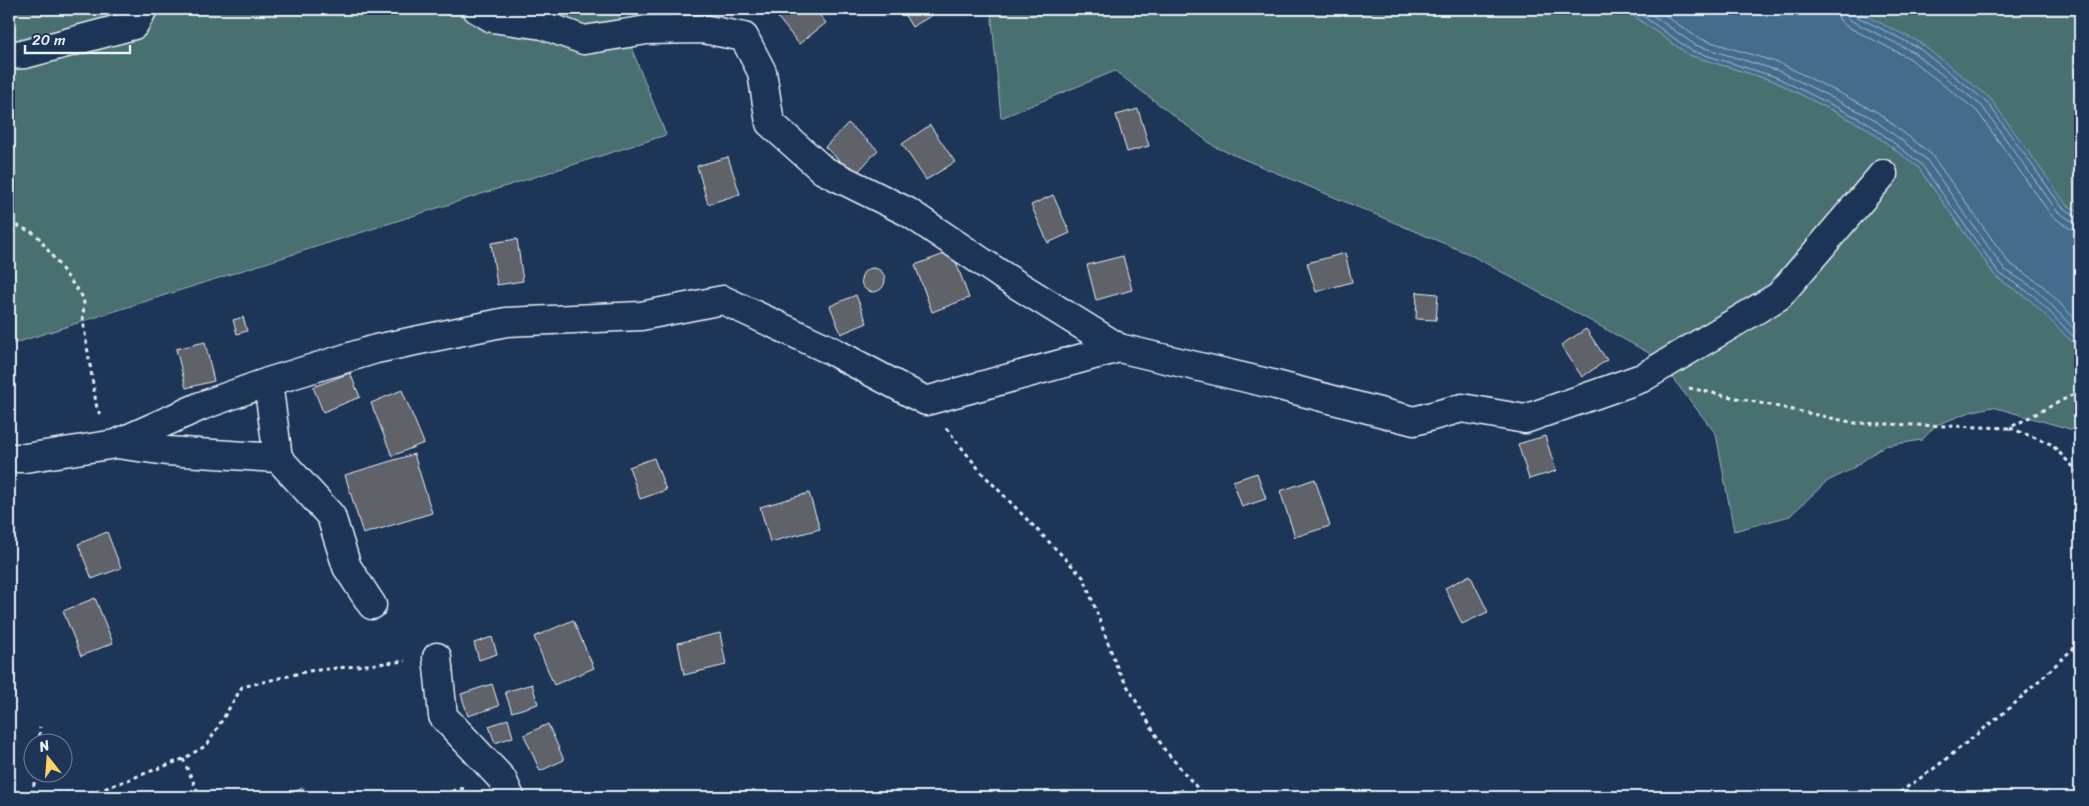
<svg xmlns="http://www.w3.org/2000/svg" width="2089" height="806" font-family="Sriracha,sans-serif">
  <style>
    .green { fill: #4a6f71; stroke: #99b0b4 }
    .water { fill: #446c8c; stroke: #86a1b7 }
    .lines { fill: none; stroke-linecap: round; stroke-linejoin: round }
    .shore { stroke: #a6bccd; stroke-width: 1 }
    .building { fill: #61626b; stroke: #e8f1f8 }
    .street-casing { stroke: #e8f1f8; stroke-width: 31 }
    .path { stroke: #e8f1f8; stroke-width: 3; stroke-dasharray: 4 4; stroke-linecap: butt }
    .street { stroke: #1d3557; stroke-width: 28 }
  </style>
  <rect width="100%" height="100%" fill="#1d3557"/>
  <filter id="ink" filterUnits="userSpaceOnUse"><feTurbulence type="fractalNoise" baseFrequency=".02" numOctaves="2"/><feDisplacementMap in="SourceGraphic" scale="10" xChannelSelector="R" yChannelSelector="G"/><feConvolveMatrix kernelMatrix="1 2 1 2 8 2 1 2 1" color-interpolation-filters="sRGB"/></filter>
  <g filter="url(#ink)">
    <path class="green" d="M9,9H616L666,135L9,345Z
      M991,9H1624L1689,55L1774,81L1865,127L1918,167L1996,277L2029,299L2071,341L2080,343V432L1993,407L1973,411L1936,425L1922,440L1884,446L1850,470L1826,482L1790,516L1734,531L1716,434L1656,357L1469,254L1215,147L1115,71L1001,118Z
      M1852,9H2080V213L2066,204Z"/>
    <path class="water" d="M1624,9H1852L1919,42L1990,98L2066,204L2080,213V343L2071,341L2029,299L1996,277L1918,167L1865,127L1774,81L1689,55Z"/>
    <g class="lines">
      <path class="shore" d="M1633,9L1692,51L1776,77L1868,123L1921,164L1999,273L2033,295L2073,336L2080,338
        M1644,9L1695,45L1779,71L1872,118L1926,159L2004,269L2037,290L2076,331L2080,332
        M1656,9L1698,38L1782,64L1877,112L1931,154L2009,263L2042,285L2080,324
        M1837,9L1839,19L1846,26L1909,58L1977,111L2052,216L2069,228L2080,231
        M1845,9L1846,16L1850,20L1913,52L1982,106L2057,211L2073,222L2080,223
        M1851,9L1854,15L1917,47L1987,102L2062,207L2076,216L2080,217"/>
    </g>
    <path class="building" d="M771,9H815L826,23L799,44Z
      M901,9H933L936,13L912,27Z
      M1138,109L1149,146L1127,152L1116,115Z
      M848,123L878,150L855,175L825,147Z
      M930,125L955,162L926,180L902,144Z
      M728,157L740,194L708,204L697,166Z
      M1053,195L1070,233L1048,243L1031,205Z
      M517,239L523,281L497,285L491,243Z
      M952,251L969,298L932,312L915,265Z
      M1345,253L1352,282L1316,292L1307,263Z
      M1123,256L1132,290L1096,300L1087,265Z
      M861 280a12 12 0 1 1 24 0a12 12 0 1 1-24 0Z
      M1417,292L1438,294L1436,320L1416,319Z
      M856,295L867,323L841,334L830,306Z
      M243,317L247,331L237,334L233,320Z
      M1586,329L1607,360L1582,377L1561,345Z
      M205,342L214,381L186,388L176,349Z
      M350,373L360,397L323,412L313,387Z
      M402,390L424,443L392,456L371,403Z
      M1545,436L1556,471L1529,479L1518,444Z
      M414,454L432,513L363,534L345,475Z
      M654,458L666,490L640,499L629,467Z
      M1257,473L1266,499L1242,507L1233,481Z
      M1315,479L1330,526L1295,537L1280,491Z
      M809,493L820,529L770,542L760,507Z
      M107,532L121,568L92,579L78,544Z
      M1470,575L1488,612L1462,624L1445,588Z
      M95,598L113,643L81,656L63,611Z
      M573,620L594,668L554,685L534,637Z
      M720,633L726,665L684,675L678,643Z
      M492,637L497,654L479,660L474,643Z
      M492,684L499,706L468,716L461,694Z
      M532,684L538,704L512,712L505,692Z
      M508,719L513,737L495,743L489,726Z
      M548,724L564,760L540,771L524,735Z
      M303,788L307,797H281Z
      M1182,789L1189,797H1172Z"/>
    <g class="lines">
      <defs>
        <path id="street" d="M477,9L492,18L543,25L584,40L647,30L703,29L744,37L762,72L770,123L823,170L908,212L1000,274L1119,348
          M9,55L25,54L134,25L143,9
          M268,382L278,458
          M116,444L167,451L278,458L331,516L347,567L372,605
          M9,458H25L116,444L201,406L268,382L376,349L506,322L641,316L723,300L830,350L926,401L1119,348L1276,385L1414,421L1462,408L1525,419L1642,378L1779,296L1883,174
          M437,657L443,716L502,779L510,797"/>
      </defs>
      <use href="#street" class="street-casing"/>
      <path class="path" d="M9,222L36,234L84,299L83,321L97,409L100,414
        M1689,388L1855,423L2009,428L2080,391
        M946,428L982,473L1084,578L1118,670L1164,749L1205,797
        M2010,428L2051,444L2080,474
        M39,744L40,727
        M183,759L200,797
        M33,794L35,774
        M26,797L33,794L96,792L183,759L207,745L242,687L309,671L405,661
        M447,797L452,791L465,788
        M1893,797L1936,767L2011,707L2080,642"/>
      <use href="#street" class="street"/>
    </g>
  </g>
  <rect width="2089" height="806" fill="none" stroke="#1d3557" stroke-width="30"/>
  <rect x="15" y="15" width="2059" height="776" fill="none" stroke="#e8f1f8" stroke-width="2" filter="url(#ink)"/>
  <g transform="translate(48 758) rotate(343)"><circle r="24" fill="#1d3557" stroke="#6e8097"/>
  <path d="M0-4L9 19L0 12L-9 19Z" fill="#ffd166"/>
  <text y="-8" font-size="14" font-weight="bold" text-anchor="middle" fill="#e8f1f8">N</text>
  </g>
  <path d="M25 45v8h105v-8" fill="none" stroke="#e8f1f8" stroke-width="2.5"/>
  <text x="32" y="45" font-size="15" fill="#e8f1f8" stroke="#1d3557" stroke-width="4" paint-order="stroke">20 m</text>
</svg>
